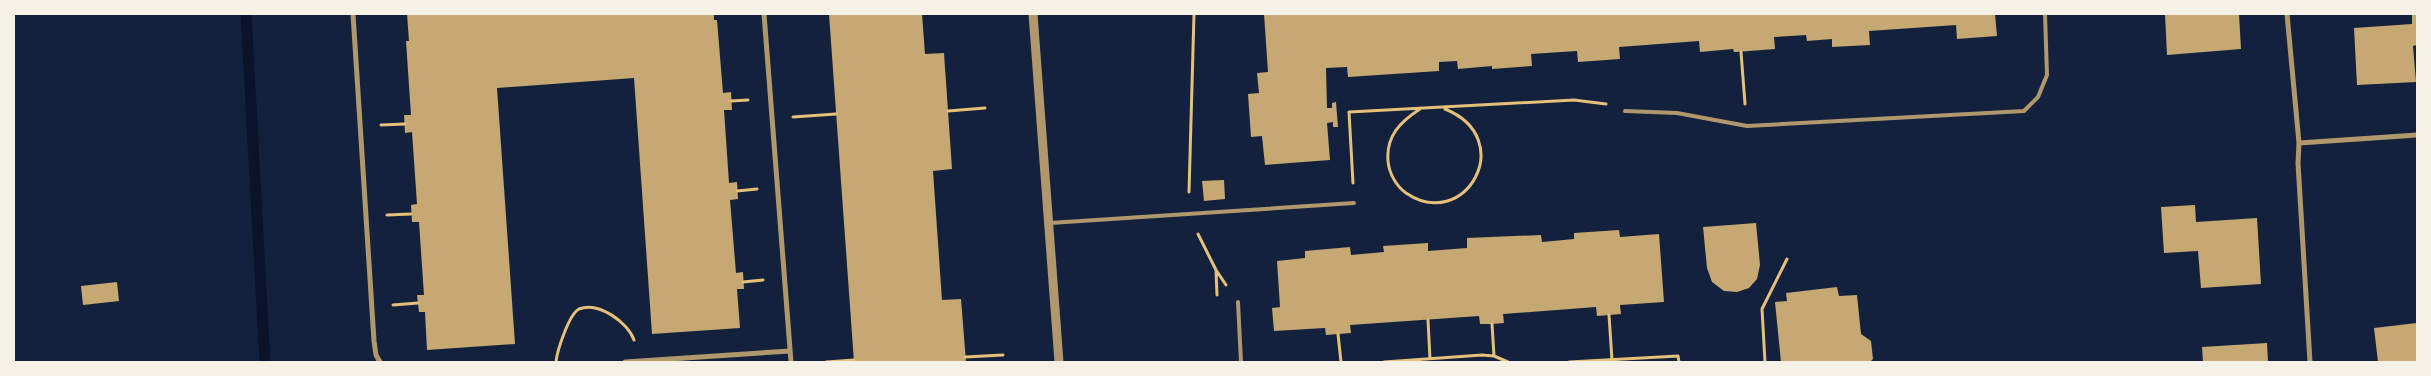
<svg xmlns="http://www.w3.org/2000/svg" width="2431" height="376" font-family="'Fira Sans',sans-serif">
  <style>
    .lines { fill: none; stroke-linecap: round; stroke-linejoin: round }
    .stream { stroke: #0b132b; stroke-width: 11 }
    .building { fill: #c6a872 }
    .path { stroke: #e5c07b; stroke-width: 3 }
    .service { stroke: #b1986c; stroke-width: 4 }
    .minor { stroke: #b1986c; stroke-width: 5 }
    .tertiary { stroke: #b1986c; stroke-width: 9 }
  </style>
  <rect width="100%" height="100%" fill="#14213d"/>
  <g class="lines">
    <path class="stream" d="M246,14L265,362"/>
  </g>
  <path class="building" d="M407,14H714V20H717L723,93L731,92L732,110H724L729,183L737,182L738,199L730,200L736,273L743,272L744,289H737L740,328L652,334L634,78L497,88L515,344L427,350L425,312H419L417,295H424L419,222H412L411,205L417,204L412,132L405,133L404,115H411L406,41H409Z
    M829,14H922L925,54L944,53L952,169L933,171L942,300L961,299L966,362H854Z
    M1264,14H1995L1997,36L1957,39L1956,25L1869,31L1870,45L1832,47V39L1807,41L1806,35L1774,37L1775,49L1736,52H1734L1733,49L1700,52L1699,41L1619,47L1620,59L1578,62L1577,51L1531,54L1532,66L1492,69V66L1458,69L1457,61L1439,62V71L1348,77L1347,67L1326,68L1327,108H1332V103L1336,102L1338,127H1333V122L1327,123L1330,160L1265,165L1262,136L1251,137L1248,94L1259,93L1257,73L1268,72Z
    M2165,14H2239L2241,49L2167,55Z
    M2412,14H2417V45L2413,46L2416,82L2357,85L2354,28L2412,24Z
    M1224,180L1225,199L1204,201L1202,181Z
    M2195,205L2196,222L2257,218L2261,284L2201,288L2198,251L2164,253L2161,207Z
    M1756,223L1760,265L1757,279L1749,288L1737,292L1724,291L1712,282L1707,268L1703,227Z
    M1619,230L1620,237L1659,234L1664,302L1620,305L1621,314L1597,316L1596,307L1503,314L1504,323L1492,324H1480L1479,316L1350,325L1351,333L1326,335L1325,328L1274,331L1272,308L1280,307L1277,261L1305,258V251L1350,247L1351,255L1384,252L1383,246L1428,243V251L1467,248V238L1541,235L1542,242L1574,239V233Z
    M117,282L119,301L83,305L81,286Z
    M1837,287L1839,296L1857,295L1861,334L1871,341L1873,359L1870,362H1781L1775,302L1787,301L1786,293Z
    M2417,323V362H2378L2374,328Z
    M2267,343L2268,362H2203L2202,347Z"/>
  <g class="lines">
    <path class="path" d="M1741,52L1745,104
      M731,101L748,100
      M1420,109C1400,122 1386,136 1388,161C1389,173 1396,186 1406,193C1465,233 1519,139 1445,109
      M948,111L985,108
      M793,117L836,114
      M381,125L405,124
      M1353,183L1349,112L1574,100L1606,104
      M737,191L757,189
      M1189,192L1194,14
      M387,215L411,214
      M1198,234L1216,270L1226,285
      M1216,271L1217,295
      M743,282L763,280
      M393,305L418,303
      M1609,315L1612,360
      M1428,320L1430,359
      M1492,324L1494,356
      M1338,334L1341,362
      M965,357L1003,355
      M556,362C557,351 569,314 579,309C599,301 628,323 634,340
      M826,362L854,360
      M1384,362L1482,355L1494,356L1508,362
      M1569,362L1678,356L1679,362
      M1765,362L1762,309L1787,259"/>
    <path class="service" d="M1625,111L1677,113L1747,126L2024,111L2038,97L2047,75L2045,14
      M1050,223L1354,203
      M1238,302L1241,362"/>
    <path class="minor" d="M353,14L374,341L376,355L380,362
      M764,14L791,362
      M2287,14L2299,143L2298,163L2310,362
      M2299,143L2417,135
      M625,362L790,351"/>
    <path class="tertiary" d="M1033,14L1059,362"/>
  </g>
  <rect width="2431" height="376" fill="none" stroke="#f6f1e7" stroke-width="30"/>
</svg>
